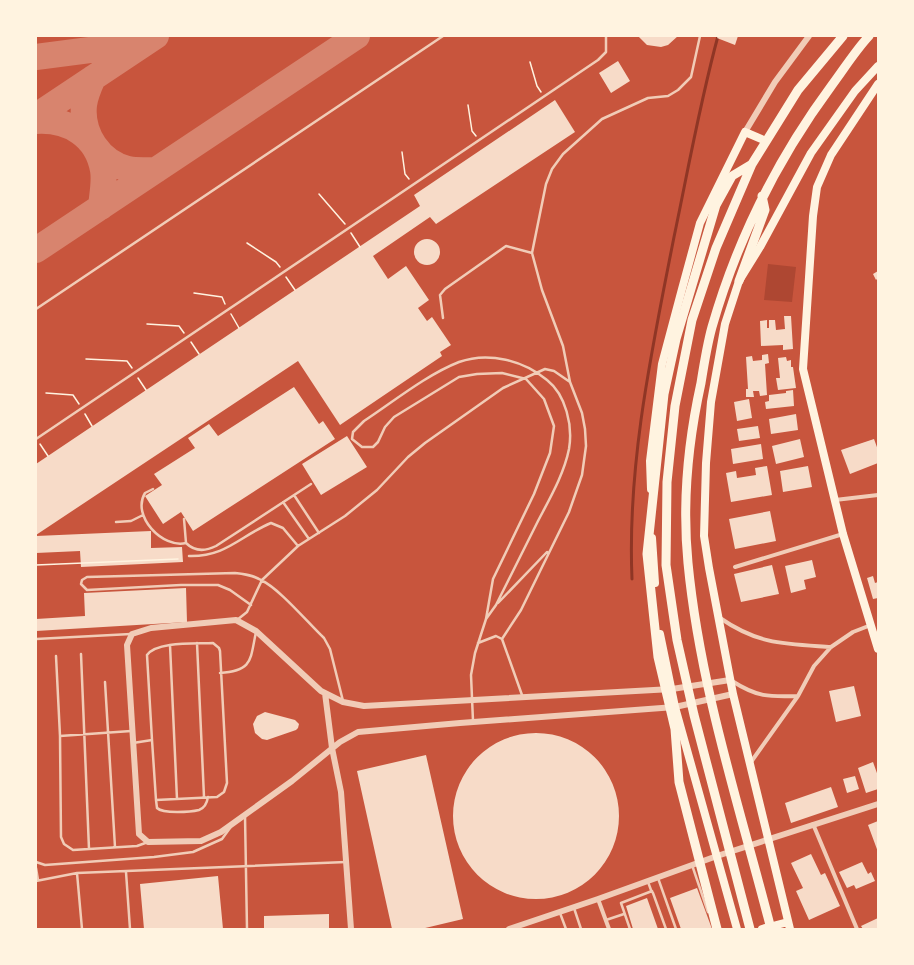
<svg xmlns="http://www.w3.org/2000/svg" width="914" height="965" font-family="Manrope,sans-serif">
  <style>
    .green { fill: #ae4732 }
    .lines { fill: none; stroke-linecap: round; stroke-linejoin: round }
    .stream { stroke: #8f3625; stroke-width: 3 }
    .taxiway { stroke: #d8846e; stroke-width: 26 }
    .building { fill: #f7dbc8 }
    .path { stroke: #fff3e0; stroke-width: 1.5 }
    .service { stroke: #f1ccb7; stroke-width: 2.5 }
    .minor { stroke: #f1ccb7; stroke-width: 4 }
    .tertiary { stroke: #f1ccb7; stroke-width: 6 }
    .primary { stroke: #fff3e0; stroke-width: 8 }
    .motorway { stroke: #fff3e0; stroke-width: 9 }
  </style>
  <rect width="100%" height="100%" fill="#c8553d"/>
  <path class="green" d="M768,264L796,267L792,302L764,300Z"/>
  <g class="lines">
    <path class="stream" d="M632,579C627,464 652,349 674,237C688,170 700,102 718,36"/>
    <path class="taxiway" d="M36,57L113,47L139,42
      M93,78C89,87 85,96 84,105C81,134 100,162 128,169C137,171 147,170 156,170
      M36,116L156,36
      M36,121C69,119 97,136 103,170C105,182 102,195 101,207
      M36,250L357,36"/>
  </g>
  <path class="building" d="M638,36H678L668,45L661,47L647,45Z
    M718,36H738L735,45L717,38Z
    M618,61L630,81L611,93L599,73Z
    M555,100L575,132L436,224L430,217L373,256L388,279L406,266L429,300L418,308L427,321L432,317L451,345L440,352L442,356L340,425L298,361L36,535V464L420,206L414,195Z
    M414 252a13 13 0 1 1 26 0a13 13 0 1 1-26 0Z
    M878,271V278L876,280L873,274Z
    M784,316H791L793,349L783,350V345L761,346L760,321L767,320V328H769V320H775L776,330L785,329Z
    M768,354L769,363L765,364L767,395L760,396L759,391H753L754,397H746V389H748L746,357L752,356L753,361L762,360V355Z
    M786,357L787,361L791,360V367H793L796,388L778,390L776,378H780L778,358Z
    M294,387L319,424L323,421L335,439L193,531L181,512L163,524L145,496L162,485L154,474L195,448L188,438L209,424L218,436Z
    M793,390L794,406L766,409L765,402L769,401V395L786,393V391Z
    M749,399L752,418L737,421L734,402Z
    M796,414L798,430L771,434L769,419Z
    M758,426L760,438L739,441L737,429Z
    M347,436L367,467L321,495L302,464Z
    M800,439L804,457L776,464L772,446Z
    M874,439L878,450V463L850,474L841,450Z
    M761,444L763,459L733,464L731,449Z
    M767,466L772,495L731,502L726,473L736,471L737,478L756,475L755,468Z
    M808,466L812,487L783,492L780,471Z
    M770,511L776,541L735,549L729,519Z
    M151,531V548L182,547L183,562L81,567L80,551L36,553V536Z
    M812,560L816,577L804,580L806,589L791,593L785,566Z
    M772,565L779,594L741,602L734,574Z
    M873,576L875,583L878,582V598L873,599L867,578Z
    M186,588L187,622L36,631V619L85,616L84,593Z
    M854,686L861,716L836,722L829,691Z
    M265,712L295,720L299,724L298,728L296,730L267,740L262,739L255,733L253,724L257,716Z
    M453 816a83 83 0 1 1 166 0a83 83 0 1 1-166 0Z
    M426,755L463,919L421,929H392L357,771Z
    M873,762L878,776V789L866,793L858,768Z
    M855,776L859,789L847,793L843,779Z
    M831,787L838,807L791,823L785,803Z
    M878,821V852L868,825Z
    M811,854L821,875L825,873L840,906L809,920L796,891L803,888L791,863Z
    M862,862L868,874L871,872L875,881L856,889L854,885L847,888L839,872Z
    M218,876L223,929H144L140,884Z
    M697,888L712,929H681L670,898Z
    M647,898L658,929H633L626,906Z
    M329,914V929H264V916Z
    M878,918V929H863L861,926Z"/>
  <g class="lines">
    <path class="path" d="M530,62L537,86L541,92
      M468,105L472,131L476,136
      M402,152L405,174L409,179
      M319,194L345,224
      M351,233L360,247
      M247,243L276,262L280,267
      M286,277L295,290
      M194,293L222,297L225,304
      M231,314L239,328
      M147,324L179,326L184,333
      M191,342L199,354
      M86,359L127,361L132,368
      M138,378L146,390
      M46,393L73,395L79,404
      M85,414L92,426
      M40,444L48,456
      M36,565L178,559"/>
    <path class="service" d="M36,309L443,36
      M443,318L440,295L445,289L506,246L532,253
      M570,382L563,346L542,290L532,253L546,184L552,169L563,154L602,119L648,98L668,96L678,90L691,77L700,36
      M36,439L598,60L606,52V36
      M153,489L145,493C131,516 163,549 186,543
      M294,495L319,533
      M283,502L309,539
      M184,519L186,543C195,552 206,551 216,546L311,484
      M116,522L131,521L143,515
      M189,556C226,557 240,536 271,523L283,528L298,546
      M498,603L547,552
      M251,605L230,590L218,585H181L87,590L81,584L82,580L87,577L235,573C244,574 253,575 261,580C280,589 308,623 324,638L330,649L343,701
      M237,620L247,612L262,580L298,546L345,516L377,490L408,457L425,443L503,388L545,369L554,371L570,382L582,413L585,429L586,446L582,475L569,512L521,610L502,639
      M36,639L131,634
      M197,643L204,797
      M478,643L496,636L502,639L522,695
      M170,645L177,799
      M81,654L89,849
      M56,656L60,736
      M220,673C253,671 250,660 256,632
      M105,682L115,847
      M473,721L471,675L475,653L486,619L493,579L534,494L550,453L554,426L544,399L526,379L502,373L477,374L459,377L394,417L385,427L378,442L373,447H362L352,439L353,432L364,421C393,402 426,375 459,362C489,351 524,361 547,380C566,395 573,426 569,449C564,474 550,498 538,521C524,549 510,577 496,605L486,619
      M131,731L60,736L61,837L64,844L73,850L137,846L148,842
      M133,743L152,740L156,800L217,797L224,792L227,783L220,651L219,648L213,643C196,644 157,641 147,655L152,740
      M156,800L157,808C163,814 191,812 199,810C205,808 207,803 208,797
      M245,816L247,929
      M36,862L45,865L154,857L193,852L222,839L230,828
      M692,865L708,912
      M36,868L38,880
      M126,872L130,929
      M77,873L82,929
      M658,878L676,929
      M36,881L77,873L346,862
      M648,882L651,890L653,893L666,929
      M574,908L581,929
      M560,913L566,929
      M606,920L624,914
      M630,929L621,903L652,891"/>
    <path class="minor" d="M835,500L878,495
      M735,567L843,534
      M720,618C759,645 786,644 831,647
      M732,681C757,697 768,697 798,696
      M751,762L798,696L814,666L831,647L853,632L871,625
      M813,824L857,929
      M598,899L609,929"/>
    <path class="tertiary" d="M745,132L775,82L809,36
      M730,680L672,689L364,706L343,702L321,691L256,631L236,620L151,628L132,634L127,645L139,834L148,842L201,841L221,832L292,781L340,742L358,732L460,723L675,707L733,694
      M325,693L332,748L341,792L351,929
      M509,929L598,899L717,856L878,804"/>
    <path class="primary" d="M878,84L831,155L817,187L813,216L803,369L843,534L878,649
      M651,489L650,461L662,364L682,289L700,223L745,132L766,141
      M652,538L655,583
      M660,634L675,707L737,929
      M762,929L788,922
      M790,929L733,694L709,568L704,536L706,463L711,402L725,324L739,281L760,247L811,153L855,91L878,66"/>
    <path class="motorway" d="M739,281L765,210L762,196
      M717,929L679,782L675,729L658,657L647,554L664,394L676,339L716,205L732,176L752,164
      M750,929L694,715L677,640L666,565L667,482L675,406L692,320L716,248L752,164L798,90L843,36
      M771,929C740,808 700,688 688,563C682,502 688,442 701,383C704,364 707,345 712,327C737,240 778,158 832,85C844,69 855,51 869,36"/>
  </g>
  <rect width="914" height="965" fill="none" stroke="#fff3e0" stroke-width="74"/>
</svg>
